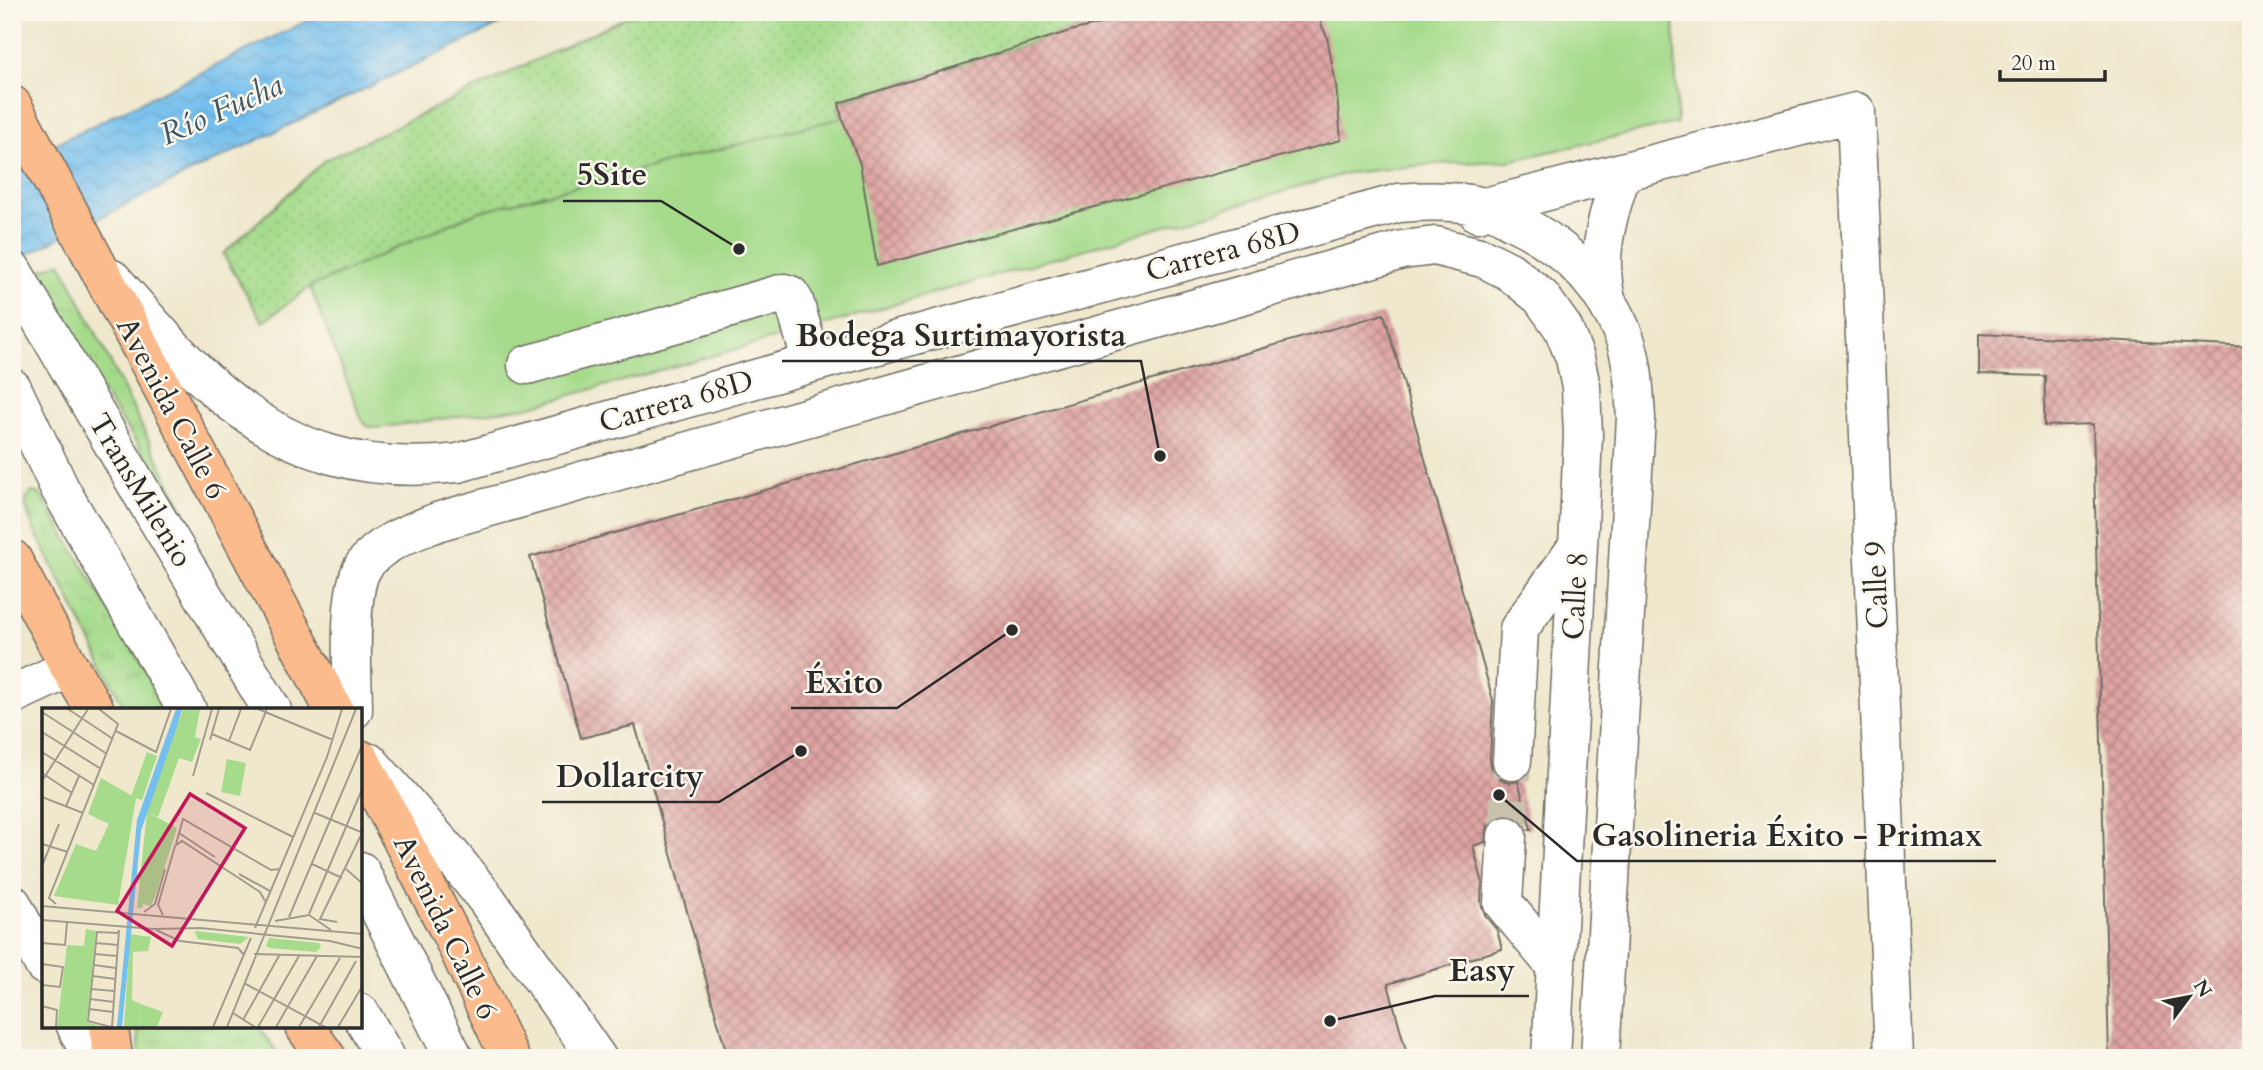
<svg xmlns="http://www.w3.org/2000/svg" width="2263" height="1070" font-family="Cardo,serif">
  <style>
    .grass { fill: url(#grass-tufts); stroke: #68835c; stroke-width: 2 }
    .park { fill: url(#park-dots); stroke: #68835c; stroke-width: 2 }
    .garden { fill: #a6db8c; stroke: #68835c; stroke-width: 2 }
    .water { fill: url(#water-waves); stroke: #50758c; stroke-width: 2 }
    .building { fill: url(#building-cross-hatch) }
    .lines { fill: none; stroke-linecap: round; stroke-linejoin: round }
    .minor-tunnel { stroke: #c8c2ad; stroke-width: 38; stroke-dasharray: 38 19; stroke-linecap: butt }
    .minor-casing { stroke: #706d64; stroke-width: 41 }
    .highway-casing { stroke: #706d64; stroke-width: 41 }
    .minor { stroke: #fff; stroke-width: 38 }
    .highway { stroke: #fbbb8c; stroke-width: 38 }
    .labels { text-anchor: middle; stroke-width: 5; stroke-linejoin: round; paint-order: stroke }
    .street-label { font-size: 30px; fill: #2b2b2b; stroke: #fbf7ec }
    .water-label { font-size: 32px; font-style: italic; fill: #415766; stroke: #fbf7ec }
    .inset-road { fill: none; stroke: #a19c8c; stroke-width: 2 }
    .view { fill: #c2185b; fill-opacity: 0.15; stroke: #c2185b; stroke-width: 3.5 }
    .inset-edge { fill: none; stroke: #2b2b2b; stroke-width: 3.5 }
    .leader { fill: none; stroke: #2b2b2b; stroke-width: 2.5 }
    .callout-dot { fill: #2b2b2b; stroke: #fbf7ec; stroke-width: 2.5 }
    .callout-label { font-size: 32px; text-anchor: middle; font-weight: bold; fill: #2b2b2b; stroke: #fbf7ec; stroke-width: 5; stroke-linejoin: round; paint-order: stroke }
  </style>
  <defs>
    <pattern id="grass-tufts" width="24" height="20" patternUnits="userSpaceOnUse" patternTransform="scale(1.75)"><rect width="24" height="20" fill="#a6db8c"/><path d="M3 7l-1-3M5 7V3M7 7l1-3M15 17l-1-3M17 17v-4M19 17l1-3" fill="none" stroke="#8fbc79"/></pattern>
    <pattern id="park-dots" width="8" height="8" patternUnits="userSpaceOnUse" patternTransform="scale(1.75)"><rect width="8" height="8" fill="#a6db8c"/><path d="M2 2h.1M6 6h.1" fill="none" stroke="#8fbc79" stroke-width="1.8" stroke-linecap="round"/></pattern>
    <pattern id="water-waves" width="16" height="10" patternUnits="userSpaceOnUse" patternTransform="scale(1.75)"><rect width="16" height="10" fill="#75bfee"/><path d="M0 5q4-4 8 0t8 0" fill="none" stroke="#65a4cc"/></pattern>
    <pattern id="building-cross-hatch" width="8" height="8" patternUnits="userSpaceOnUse" patternTransform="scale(1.75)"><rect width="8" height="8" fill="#dfa5a4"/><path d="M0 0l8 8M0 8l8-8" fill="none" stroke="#b58786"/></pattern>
  </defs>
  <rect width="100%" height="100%" fill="#fbf7ec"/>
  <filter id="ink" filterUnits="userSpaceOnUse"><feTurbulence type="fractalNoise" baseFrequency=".0143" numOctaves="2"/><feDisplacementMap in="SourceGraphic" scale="14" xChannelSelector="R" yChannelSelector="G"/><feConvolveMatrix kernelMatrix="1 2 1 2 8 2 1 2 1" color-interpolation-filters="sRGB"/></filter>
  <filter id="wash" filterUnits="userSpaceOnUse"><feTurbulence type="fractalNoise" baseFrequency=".00686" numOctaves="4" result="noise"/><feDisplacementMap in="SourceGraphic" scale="28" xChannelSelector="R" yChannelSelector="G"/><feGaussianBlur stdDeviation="1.57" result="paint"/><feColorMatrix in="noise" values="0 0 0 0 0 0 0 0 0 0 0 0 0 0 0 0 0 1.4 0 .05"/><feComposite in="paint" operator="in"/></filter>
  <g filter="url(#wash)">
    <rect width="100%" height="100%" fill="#efe8cd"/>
    <path class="grass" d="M61,262L186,516L95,381L39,271Z
      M32,492L40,494L168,709H125L33,527C29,515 20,501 32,492Z
      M137,1026H258L281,1058H140Z"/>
    <path class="park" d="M637,12H1151L1070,31L840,102L842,118L477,212L310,287L263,322L223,254L325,160Z"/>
    <path class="garden" d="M1151,12H1674L1677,123L1509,161L1435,164L1348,173L834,322L528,407L376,428L367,426L362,420L310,287L477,212L841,118L839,103L1070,31Z"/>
    <path class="water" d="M325,12H526L193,171L12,262V165Z"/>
    <g id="blocks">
      <path class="building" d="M1151,12H1316L1327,37L1336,85L1341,140L877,266L860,164L842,118L839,103L1070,31Z
        M1384,314L1493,700L1490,760L1492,770L1501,780L1510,783L1518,781L1531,829L1527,830L1518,817L1508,814L1498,816L1488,825L1485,842L1473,846L1482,880L1481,903L1486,917L1497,930L1502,949L1388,984L1408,1058H728L635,725L581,738L530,557Z
        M1979,334L2251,347V1058H2109L2093,424L2044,426L2045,376L1979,374Z"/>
    </g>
  </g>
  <g filter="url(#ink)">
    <use href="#blocks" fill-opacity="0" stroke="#706d64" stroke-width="2"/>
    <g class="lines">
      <path class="minor-tunnel" d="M1507,836L1512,761"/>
      <defs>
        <path id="minor" d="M1478,213L1485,207L1856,112L1894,1058
          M12,270L144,497L272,710
          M112,279C146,317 180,359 219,392C291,453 365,474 458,463L812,363L1399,203C1425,201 1458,200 1484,207C1494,209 1504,216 1513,221C1564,245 1601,281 1623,334C1634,361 1634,390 1636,418L1600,1058
          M1606,300C1604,290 1602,278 1602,268C1601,235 1612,203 1622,172
          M527,365L784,293L790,295L794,301L812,363
          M12,388L60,489L187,710
          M12,695L70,668
          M353,710C353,676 346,588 365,564C382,541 415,531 440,521L1402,250L1435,246L1483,258L1509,271L1541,297L1563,328L1575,358L1581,387L1583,435L1579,526L1551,1058
          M1512,761L1519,629L1578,546
          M370,763L451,855L487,900L597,1058
          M1507,836L1503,903L1556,967
          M360,871L454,1058
          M12,904L44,965
          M360,1013L386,1058
          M76,1026L92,1058"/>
        <path id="highway" d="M12,105L334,710
          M12,559L70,668L95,710
          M360,759L453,938L510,1058
          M109,1026L113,1058
          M304,1026L327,1058"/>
      </defs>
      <use href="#minor" class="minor-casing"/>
      <use href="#highway" class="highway-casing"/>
      <use href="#minor" class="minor"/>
      <use href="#highway" class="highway"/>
    </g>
  </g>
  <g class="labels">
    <g class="street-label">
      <text transform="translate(1223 251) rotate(-15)" y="10">Carrera 68D</text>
      <text transform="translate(676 401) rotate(-16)" y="10">Carrera 68D</text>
      <text transform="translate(172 408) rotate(62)" y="10">Avenida Calle 6</text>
      <text transform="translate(141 490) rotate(59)" y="10">TransMilenio</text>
      <text transform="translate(1876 585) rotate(-92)" y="10">Calle 9</text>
      <text transform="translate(1575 596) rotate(-87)" y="10">Calle 8</text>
      <text transform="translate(446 927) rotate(64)" y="10">Avenida Calle 6</text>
    </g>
    <g class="water-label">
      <text transform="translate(221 109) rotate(-24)" y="11">Río Fucha</text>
    </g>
  </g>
  <g transform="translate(42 708)">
    <rect width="320" height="320" fill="#efe8cd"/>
    <path d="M141,1H158L153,29L159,31L150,54L137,50L116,109L105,104ZM105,44L115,48L100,92L89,89ZM153,225L154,223L207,229L198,236L156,231ZM88,226L109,229L106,243L91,244L90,292L99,296L96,319H82ZM227,230L277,235L279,239L274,244L228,240L224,238Z" fill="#a6db8c"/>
    <path d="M59,70L94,90L76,197L12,188L34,136L54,143L67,116L46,106ZM105,104L128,116L118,130L100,200H95ZM44,221L54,223L45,314L61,319H15L25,237L42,238ZM99,296L121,304L115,319H96Z" fill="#a6db8c"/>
    <path d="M185,51L204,55L198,88L179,84ZM128,116L135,120L113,189L109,198L100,196L116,135Z" fill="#a6db8c"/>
    <path d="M134,1H140L135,19L99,123L80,319H75L95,112Z" fill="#75bfee"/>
    <path class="inset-road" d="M26,1L71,31M216,1L291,32M0,4L65,46M74,23L114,44L129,1M0,24L59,61M170,26L208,42L225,1M168,32L177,1M187,33L199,1M0,44L52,77M0,65L30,85M151,68L170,1M0,73L46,1M164,85L251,129M0,89L41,105M24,98L37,68M273,105L319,124M137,125L173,149M0,136L26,144M134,136L141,111L229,162L238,161M270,156L300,170M0,158L17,116M304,161L321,176M197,166L228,183M14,196L7,190L76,16L57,1M0,198L321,226M102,204L113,196L123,161M267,206L321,79M121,207L116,197L133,138L140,133L218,184L223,193M247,209L321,35M0,212L112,221L158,220L288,233L321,241M233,213L267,207L289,222M295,214L278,211L321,123M213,220L285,49L300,1M114,222L138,233L196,240L202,247M0,235L23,237L25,215M54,235L76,237M53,246L75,248M212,246L321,249M0,256L21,259L18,279L0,277M52,257L74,260M51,268L73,271M202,275L283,319M49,281L72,283M48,291L72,294M0,298L15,302L14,319M47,301L71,304M191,305L213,319M201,312L238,246M69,319L46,313L55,224L77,225M70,319L77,222M171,319L209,230M185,319L314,1M216,319L257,248M234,319L275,248M257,319L298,250M277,319L314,253M296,319L321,277"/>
    <path class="view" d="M148,86L203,120L130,238L75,203Z"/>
    <rect width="320" height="320" class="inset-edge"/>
  </g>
  <path class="leader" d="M739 249L661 201H563M1160 456L1141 361H782M1012 630L897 708H791M801 751L719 802H542M1499 795L1577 861H1996M1330 1021L1435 996H1529"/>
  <g class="callout-dot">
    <circle cx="739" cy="249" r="7"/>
    <circle cx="1160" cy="456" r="7"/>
    <circle cx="1012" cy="630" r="7"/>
    <circle cx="801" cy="751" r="7"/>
    <circle cx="1499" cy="795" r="7"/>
    <circle cx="1330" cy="1021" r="7"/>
  </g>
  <g class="callout-label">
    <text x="612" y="185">5Site</text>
    <text x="961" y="346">Bodega Surtimayorista</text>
    <text x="844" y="693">Éxito</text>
    <text x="630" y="787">Dollarcity</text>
    <text x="1787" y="846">Gasolineria Éxito - Primax</text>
    <text x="1482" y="981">Easy</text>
  </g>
  <rect width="2263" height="1070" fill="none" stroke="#fbf7ec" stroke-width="42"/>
  <g transform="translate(2189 997) rotate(58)" stroke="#fbf7ec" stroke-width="5" paint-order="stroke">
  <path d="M0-5L12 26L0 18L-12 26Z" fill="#2b2b2b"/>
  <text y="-10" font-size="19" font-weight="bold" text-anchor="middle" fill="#2b2b2b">N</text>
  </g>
  <path d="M2000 70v10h105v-10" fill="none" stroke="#2b2b2b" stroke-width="3.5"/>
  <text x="2011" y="70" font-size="21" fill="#2b2b2b" stroke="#fbf7ec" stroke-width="5" paint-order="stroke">20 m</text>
</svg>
